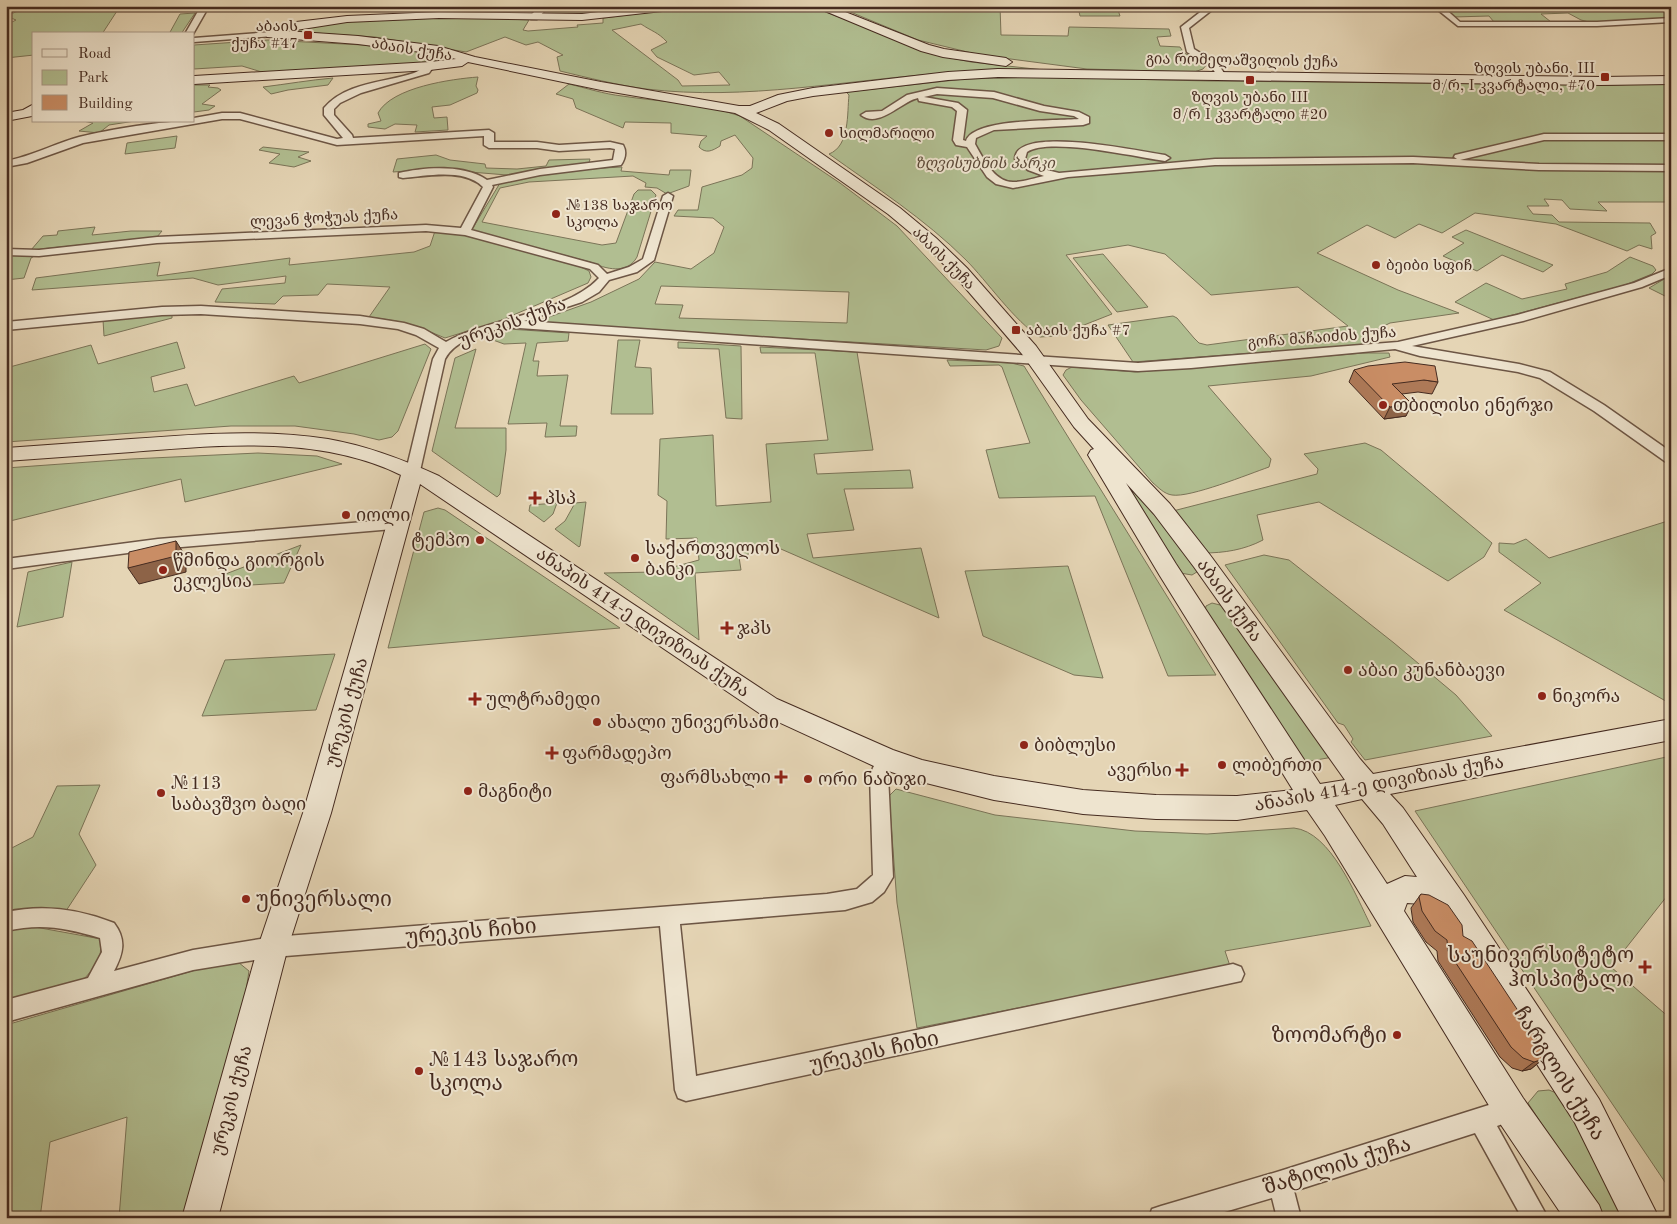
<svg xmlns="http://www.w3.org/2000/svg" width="1677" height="1224" font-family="'Old Standard TT','Noto Serif Georgian',serif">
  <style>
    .green { fill: #b1be91; stroke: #7b7458; fill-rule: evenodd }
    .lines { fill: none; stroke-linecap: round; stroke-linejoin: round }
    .street-casing { stroke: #6d5645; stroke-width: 3 }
    .secondary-casing { stroke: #452b20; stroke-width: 2 }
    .street { fill: #eee4cf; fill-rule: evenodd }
    .secondary { fill: #eee4cf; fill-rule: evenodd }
    .wall { fill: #ad7957; stroke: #452b20 }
    .shaded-wall { fill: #8d6347; stroke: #452b20 }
    .building { fill: #c98d65; stroke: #452b20 }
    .poi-dot { fill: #8f2418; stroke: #eee4cf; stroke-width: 2 }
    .labels { text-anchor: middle; stroke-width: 4; stroke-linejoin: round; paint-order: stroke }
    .far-poi-label { font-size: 15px; fill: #452b20; stroke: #eee4cf; text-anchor: start }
    .far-street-label { font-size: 15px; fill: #452b20; stroke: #eee4cf }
    .far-park-label { font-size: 15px; font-style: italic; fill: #5b4837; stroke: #eee4cf }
    .street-label { font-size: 18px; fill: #452b20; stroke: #eee4cf }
    .poi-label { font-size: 18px; fill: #452b20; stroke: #eee4cf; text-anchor: start }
    .near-poi-label { font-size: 21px; fill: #452b20; stroke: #eee4cf; text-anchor: start }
    .near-street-label { font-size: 21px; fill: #452b20; stroke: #eee4cf }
  </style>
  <rect width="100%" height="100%" fill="#e5d5b5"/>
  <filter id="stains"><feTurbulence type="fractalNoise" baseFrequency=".004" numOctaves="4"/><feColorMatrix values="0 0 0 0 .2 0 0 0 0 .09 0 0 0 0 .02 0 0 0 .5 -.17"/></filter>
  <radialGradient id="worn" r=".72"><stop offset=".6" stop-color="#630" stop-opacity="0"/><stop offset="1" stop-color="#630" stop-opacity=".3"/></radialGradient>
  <path class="green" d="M30,6H145L146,8L117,11L102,34H34V55L6,58V25L16,20L6,16Z
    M550,6H656L578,14L544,13Z
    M703,6H810L941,56L971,62L1044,70C1011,71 978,70 945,73C846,80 746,101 646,89C617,85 589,78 560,71L557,57L563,55L538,42L526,45L505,37L466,52L375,37L285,31C303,22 341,22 361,21C417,18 473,17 529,20L523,30L528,31L578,27L577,25L603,23V18ZM641,24C651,31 658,32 667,42L651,50L657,57L694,75L719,72L730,85L682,86L678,80L612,30Z
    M836,6H1000L1001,35L1068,36L1069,27L1169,29L1171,36L1157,37L1160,46L1180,47L1184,53L1207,64L1203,69L1194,72L1087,69L980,55L918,40Z
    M1441,6H1660L1671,10V18L1593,23L1581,20L1568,13L1541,14L1551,22H1494L1489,16L1453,17Z
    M1078,7H1117L1120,16H1080Z
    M195,13L181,34H169L180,14Z
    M268,40L363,45L435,54L442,58L441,60L434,63L265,73L242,66L194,69V45Z
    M478,77L476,86L478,90L477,93L450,105L432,107L434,118L447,117L448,130L415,132L417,125L395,124L385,129L368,127V124L381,121L378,113C392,87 452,79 478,77Z
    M1041,77L1209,81L1612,85L1671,83V202H1598L1607,211L1570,209L1562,200L1544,199L1549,206H1527L1533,214L1552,215L1559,222L1650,223L1656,233L1651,236L1652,249L1639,245L1627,251L1556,224L1475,213L1442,233L1419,224L1395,238L1367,225L1317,253L1398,290L1459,313L1390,323L1364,336L1372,344L1133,362L1108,325L1173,316L1177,318L1194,338L1199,343L1207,345L1348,326L1298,287L1211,295L1165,254L1128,245L1066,255L1112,314L1056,336L1040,337C1015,322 987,281 966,260C925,219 875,187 829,154C850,146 847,113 849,95L846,92L965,79Z
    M333,78L328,85L288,90L271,94L263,87C287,84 310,80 333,78Z
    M569,84C586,88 604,94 622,96C661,102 703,103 740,116L840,183L897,226L1002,338L999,346L986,350L532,323L591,302L639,279L655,262L691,269L714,253L724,227L713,218L674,216L678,210H698L702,187L742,175L752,168L753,158L735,135L721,141L720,146C712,151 706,154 699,147L701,141L707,136L671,133V123L625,122L623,128L576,108L573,99L556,94ZM661,286L849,292L847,323L679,318L683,305L655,304Z
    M194,85H210L208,87L218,88L221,90L202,104L215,106L209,110L194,112Z
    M83,121H135L109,125L99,133L79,131L93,123Z
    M177,136L175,148L125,154L127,143Z
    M263,147L309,152L298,157L311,161L294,167L269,163L280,154L259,150Z
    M436,155L450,160L485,164L486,168L517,169L546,166L549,160L590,159L589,163L507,175L433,169L393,172L397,159Z
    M622,167L621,171L669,175L670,170H691L689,186L667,194L657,188L645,187L646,183L633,176L529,182L500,188L482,222L602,245L616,243L634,194L638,190H651L656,195L637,257C627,275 606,269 590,262L471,231L500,183C540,173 580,169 622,167Z
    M95,227L92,235L131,231H162L157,237L31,250L43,236L57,235L58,231Z
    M1466,230L1553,265L1543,272L1502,255L1477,271L1443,256L1464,243L1452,237Z
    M435,231L476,236L579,266L589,271L591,277L588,283L497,322L445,338L421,328L396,321L369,317L390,287L327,284L318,295L283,296L275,304L215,302L222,289L285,283L286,276L218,285L193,278L32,290L36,278L160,262L157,276L290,258L289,265L414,252L430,246Z
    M6,254H38L31,258L24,278L6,280Z
    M1103,254L1148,307L1117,312L1073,258Z
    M1630,257L1653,266L1656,270L1652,274L1625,285L1494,320L1455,302L1486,283L1522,299L1567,289L1565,284L1607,272Z
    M1671,275V299L1649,288Z
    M157,315H172V318L104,336L103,320Z
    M508,329L569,333L568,341L537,343L533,361H539L537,376L568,375L560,426H577L576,436L545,437L547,423L508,424L526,343L504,344L493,340L495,336Z
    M618,340H640L635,367L651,368L653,414H611Z
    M177,342L185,368L151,377L154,392L187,384L195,406L294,376L299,383L425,344L431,349L398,431L392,437L379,440L354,434L295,426H231L6,442V368L91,345L98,364Z
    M678,342L741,346L742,419L726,418L719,349L678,348Z
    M760,347L857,352L873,450L814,454L817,474L910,470L913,488L844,489L854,530L807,534L813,558L921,548L939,618L774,546L739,557L741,570L695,573L699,640L604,573L655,572L699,560L697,538L666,539L667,501L658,495L660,439L713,435L716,506L771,502L766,444L828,440L815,353H761Z
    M476,349L455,428H506V450L500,494L497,497L432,451L455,358Z
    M1363,353H1389L1390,357L1311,376L1208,386L1271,459L1269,467C1249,474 1190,498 1172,495C1164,494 1158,487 1153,483L1081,400L1063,375L1066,370L1072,367L1135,372Z
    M947,360L1011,363L1024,366L1216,675L1168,676L1095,496L999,498L986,450L1030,443L1002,367L999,365L950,366Z
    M1365,443L1381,450L1492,543L1484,557L1448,581L1319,502L1257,515L1263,540C1244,550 1224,553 1203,553L1169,512L1317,474L1318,469L1304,454Z
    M258,453L317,456L342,464L185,502L181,479L6,522L9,498H6V468L131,459Z
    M1118,467L1200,570L1192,575L1180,573L1113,469Z
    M586,502L580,546L579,547L555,529L565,521L575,503Z
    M557,503L553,514L544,522L529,511L530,505Z
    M438,508L445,510L620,628L388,648L424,512Z
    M1671,520V704L1504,610L1541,583L1499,552V543L1514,544L1526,539L1549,558Z
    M301,545L284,583L218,587L223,575Z
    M1264,555L1289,560L1394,643L1456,695L1492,736L1365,760L1351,742L1353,739L1344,725L1338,723L1225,565Z
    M72,562L63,617L17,627L28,572Z
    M1068,566L1103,678L1074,675L983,636L965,571Z
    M1212,603L1224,606L1333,757L1305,762L1205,611L1206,606Z
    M335,654L316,710L202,716L225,660Z
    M1671,756V891L1611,967L1671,1019V1191L1415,811Z
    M100,785L79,834L96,865L64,914L45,908L6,918V851L33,837L57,786Z
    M896,789L995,815L1135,831L1207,834L1294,828C1331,832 1356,896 1371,926L1225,951L1230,966L917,1028L897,903L889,796Z
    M24,925L101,939L100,961L84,979L6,1003V929Z
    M238,962L249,971L245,997L185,1218H119L127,1117L50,1142L40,1218H6V1025L206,967Z
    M1549,1090L1561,1095L1633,1218H1603L1528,1103L1538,1091Z"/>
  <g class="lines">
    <defs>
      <path id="street" d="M201,6H209L193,34H185Z
        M540,6H549L537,19H531V15Z
        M1208,6H1217L1189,28L1194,49L1218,64L1226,76L1222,79L1219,78L1212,68L1187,52L1181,27Z
        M1433,6H1442L1460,22H1597L1671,18V22L1597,26H1458Z
        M271,32H274V36L194,42V38Z
        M430,63L434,66L429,73L361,93L340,103L334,109V115L352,135L353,138L489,130L494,133V142H537L559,145L610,142L623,145C627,152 625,159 621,165L540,175L492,185L493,187L471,230L598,265L607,274L629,267L643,259L663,196L668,193L673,196L654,260L637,272L609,280L599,292L582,302L524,321L1138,363L1398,342L1517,315L1634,283L1671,268V275L1642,287L1523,321L1412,346L1519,364L1550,372L1604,405L1671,452V463L1666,462L1594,411L1540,378L1518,372L1420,356L1395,349L1191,368L1138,371L505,327C485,333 455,339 445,359L420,471L418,474H408L406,471L433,359L439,348L416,335L398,329L360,324L201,314L162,315L6,330V322L162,307L201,306L360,316L404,323L424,329L446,342C490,317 565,314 599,278L590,269L465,235L426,231L157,243L39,256L6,255V249L39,250L157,237L426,225L461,228L483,187C464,168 427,176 403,178L399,177V173C424,167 465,164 487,180L540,169L613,160L615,149L610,148L559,151L537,148H489L484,145V136L337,145L240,119H222L83,143L27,163L6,167V161C32,156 54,144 79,137C112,129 160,121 194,121V118L222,113H240L337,139L343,138L324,115V108C346,82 384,83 414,73C420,71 424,66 430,63Z
        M937,88L994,92L1044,106L1079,112L1089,117V123L1083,125L994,130L976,138L975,144C983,158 994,182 1013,182C1023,182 1035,178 1044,176L1028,170L1015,159C1015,124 1142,152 1165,155L1170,158L1165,161C1136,157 1049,137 1027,152L1025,159L1039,168L1059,173L1215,159L1413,157L1457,159L1454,157L1455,155L1544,134H1671V140H1544L1460,160L1539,164L1671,165V171L1539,170L1413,163L1215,165L1068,177L1013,188L996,184L987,177L967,147L956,145L953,140L957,111L952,107L919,101L918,98C902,101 879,129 861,115L866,112L882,111L907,95ZM937,94L993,98L1040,111L1074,116L1079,119C1057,121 973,118 966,141L963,140L967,110L958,103L924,97Z
        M400,519L405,520L408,524L405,528L158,549L6,569V559L158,539Z
        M885,751L891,754L894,759L888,775L893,877L884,892L872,902L845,910L680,924L696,1076L1233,964L1241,967L1244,974L1241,981L686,1101L678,1098L675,1090L660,926L273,957L193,970L6,1022V1000L88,978L102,952L100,938C65,928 42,923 6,931V912C44,904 79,909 114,923C127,940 123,954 114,971L193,950L273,937L827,894L857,889L873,875L870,775L879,754Z
        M1511,1098L1519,1102L1523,1110L1519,1118L1497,1126L1548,1218H1522L1475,1133L1294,1191L1301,1218H1277L1272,1198L1204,1218H1149L1152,1209L1161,1206L1280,1171Z"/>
      <path id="secondary" d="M647,6H686L680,9L582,20L439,18L347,22L296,30L290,26L296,22L347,16L439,12L582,14Z
        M813,6H830L929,45L944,49L1006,58L1012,62L1006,66L943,57L921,51Z
        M271,30L358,36L438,46L475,57L601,82L739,106H750L778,95L813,88L948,72L998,69L1601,77L1671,76V84L1601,85L998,77L948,80L813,96L787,101L756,113L779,124L900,208L936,238L967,268L1036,346L1088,419L1170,504L1210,555L1360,759L1373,774L1671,719V740L1390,794L1403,808L1464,895L1599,1099L1659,1218H1622L1575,1123L1440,914L1421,904L1407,903L1404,911L1523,1098L1599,1205L1604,1218H1564L1499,1122L1325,836L1307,810L1237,820L1156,819L1083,814L994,800L922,782L876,767L759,713L420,484L331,813L288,947L218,1218H182L258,947L303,813L401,475C319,435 220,445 132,452C90,455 48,458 6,461V448C48,445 90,442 131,439C197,434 263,429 328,439C368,446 404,460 439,476L777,699L893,750L922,760L994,776L1083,790L1156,795L1237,796L1293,790L1160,576L1088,455L1091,450L1094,449L1074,427L1022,354L955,276L924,244L888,214L769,130L735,113L601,90L468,62L462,66L430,70L194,84V76L430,62L456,59L437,54L358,44L267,37L265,34L267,31ZM1126,483L1154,514L1194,567L1345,780L1320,784L1176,564ZM1362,799L1383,824L1417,877L1405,876L1387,884L1335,805Z
        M34,104V114L32,116L6,121V113L23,110Z"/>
    </defs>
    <use href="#street" class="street-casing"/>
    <use href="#secondary" class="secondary-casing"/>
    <use href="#street" class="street"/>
    <use href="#secondary" class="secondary"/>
  </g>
  <path class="wall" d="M1354,370L1438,382L1432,394L1418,392L1402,394L1406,416L1384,419L1349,382Z
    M1421,894L1463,936L1543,1059L1531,1069L1522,1071L1512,1068L1500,1057L1438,961L1437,951L1426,942L1413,922L1411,908Z"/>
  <path class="shaded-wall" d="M1412,404L1406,416L1384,419L1390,407Z
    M176,541L186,557V572L139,584L128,568Z
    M1543,1059L1531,1069L1522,1071L1534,1062Z"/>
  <path class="building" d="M1405,362L1435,366L1438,382L1424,380L1392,384L1412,404L1390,407L1354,370L1368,366Z
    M176,541V556L128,568L129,552Z
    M1421,894L1429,895L1448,905L1462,925L1463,936L1472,941L1546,1053L1543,1059L1534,1062L1523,1058L1511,1047L1448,951L1447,940L1435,931L1422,911L1419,897Z"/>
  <g class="poi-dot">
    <rect x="303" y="30" width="10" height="10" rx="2.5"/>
    <rect x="1600" y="72" width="10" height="10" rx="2.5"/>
    <rect x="1245" y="75" width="10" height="10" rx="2.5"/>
    <circle cx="829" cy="133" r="5"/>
    <circle cx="556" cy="214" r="5"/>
    <circle cx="1376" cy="265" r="5"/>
    <rect x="1011" y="325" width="10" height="10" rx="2.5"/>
    <circle cx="1383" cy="405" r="5"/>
    <path d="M532.5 490.5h5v5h5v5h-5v5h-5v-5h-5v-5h5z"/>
    <circle cx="346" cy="515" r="5"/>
    <circle cx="480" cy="540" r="5"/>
    <circle cx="635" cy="558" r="5"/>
    <circle cx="163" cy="570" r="5"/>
    <path d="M724.5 620.5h5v5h5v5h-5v5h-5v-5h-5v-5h5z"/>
    <circle cx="1348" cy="670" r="5"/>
    <circle cx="1542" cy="696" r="5"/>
    <path d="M472.5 691.5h5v5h5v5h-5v5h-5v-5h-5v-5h5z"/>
    <circle cx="597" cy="722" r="5"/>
    <circle cx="1024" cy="745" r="5"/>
    <path d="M549.5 745.5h5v5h5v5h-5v5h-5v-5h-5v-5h5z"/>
    <circle cx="1222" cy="765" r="5"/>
    <path d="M1179.5 762.5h5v5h5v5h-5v5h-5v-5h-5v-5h5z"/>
    <path d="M778.5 769.5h5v5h5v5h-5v5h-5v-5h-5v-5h5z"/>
    <circle cx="808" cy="779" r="5"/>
    <circle cx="468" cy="791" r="5"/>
    <circle cx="161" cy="793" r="5"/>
    <circle cx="246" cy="899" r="5"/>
    <path d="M1642.5 959.5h5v5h5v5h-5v5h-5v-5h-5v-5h5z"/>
    <circle cx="1397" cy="1035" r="5"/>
    <circle cx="419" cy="1071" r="5"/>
  </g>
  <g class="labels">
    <g class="far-poi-label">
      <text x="298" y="31" text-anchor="end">აბაის<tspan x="298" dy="17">ქუჩა #47</tspan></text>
      <text x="1595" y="73" text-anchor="end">ზღვის უბანი, III<tspan x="1595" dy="17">მ/რ, I კვარტალი, #70</tspan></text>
      <text x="1250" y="102" text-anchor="middle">ზღვის უბანი III<tspan x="1250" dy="17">მ/რ I კვარტალი #20</tspan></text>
      <text x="839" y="138">სილმარილი</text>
      <text x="566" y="210">№138 საჯარო<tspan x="566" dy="17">სკოლა</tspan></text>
      <text x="1386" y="270">ბეიბი სფიჩ</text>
      <text x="1026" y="335">აბაის ქუჩა #7</text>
    </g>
    <g class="far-street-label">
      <text transform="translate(412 49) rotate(9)" y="5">აბაის ქუჩა</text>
      <text transform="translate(1242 60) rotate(1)" y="5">გია რომელაშვილის ქუჩა</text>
      <text transform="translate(324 218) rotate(-3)" y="5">ლევან ჭოჭუას ქუჩა</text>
      <text transform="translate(944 258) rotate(45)" y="5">აბაის ქუჩა</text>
      <text transform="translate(1322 337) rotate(-4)" y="5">გოჩა მაჩაიძის ქუჩა</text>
    </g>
    <g class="far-park-label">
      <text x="985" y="168">ზღვისუბნის პარკი</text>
    </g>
    <g class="street-label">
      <text transform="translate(512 322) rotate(-20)" y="6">ურეკის ქუჩა</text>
      <text transform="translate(1230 600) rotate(54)" y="6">აბაის ქუჩა</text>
      <text transform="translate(643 622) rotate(34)" y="6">ანაპის 414-ე დივიზიას ქუჩა</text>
      <text transform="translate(346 712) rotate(-74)" y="6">ურეკის ქუჩა</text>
      <text transform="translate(1379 783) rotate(-10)" y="6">ანაპის 414-ე დივიზიას ქუჩა</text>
      <text transform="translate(231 1100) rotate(-75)" y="6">ურეკის ქუჩა</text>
    </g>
    <g class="poi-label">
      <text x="1393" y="411">თბილისი ენერჯი</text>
      <text x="545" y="504">პსპ</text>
      <text x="356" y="521">იოლი</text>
      <text x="470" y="546" text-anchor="end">ტემპო</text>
      <text x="645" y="554">საქართველოს<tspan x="645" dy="21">ბანკი</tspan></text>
      <text x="173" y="566">წმინდა გიორგის<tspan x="173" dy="21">ეკლესია</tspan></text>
      <text x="737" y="634">ჯპს</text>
      <text x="1358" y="676">აბაი კუნანბაევი</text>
      <text x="1552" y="702">ნიკორა</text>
      <text x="486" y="705">ულტრამედი</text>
      <text x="607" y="728">ახალი უნივერსამი</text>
      <text x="1034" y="751">ბიბლუსი</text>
      <text x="562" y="759">ფარმადეპო</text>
      <text x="1232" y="771">ლიბერთი</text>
      <text x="1172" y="776" text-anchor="end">ავერსი</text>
      <text x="771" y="783" text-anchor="end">ფარმსახლი</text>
      <text x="818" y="785">ორი ნაბიჯი</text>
      <text x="171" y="789">№113<tspan x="171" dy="21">საბავშვო ბაღი</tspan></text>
      <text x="478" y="797">მაგნიტი</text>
    </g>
    <g class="near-poi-label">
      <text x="256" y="906">უნივერსალი</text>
      <text x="1634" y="962" text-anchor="end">საუნივერსიტეტო<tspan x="1634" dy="24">ჰოსპიტალი</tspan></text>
      <text x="1387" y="1042" text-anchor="end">ზოომარტი</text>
      <text x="429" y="1066">№143 საჯარო<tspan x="429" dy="24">სკოლა</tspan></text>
    </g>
    <g class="near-street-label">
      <text transform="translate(471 931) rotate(-5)" y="7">ურეკის ჩიხი</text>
      <text transform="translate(874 1051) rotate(-12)" y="7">ურეკის ჩიხი</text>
      <text transform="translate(1560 1073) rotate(58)" y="7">ჩარგლის ქუჩა</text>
      <text transform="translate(1337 1165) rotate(-17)" y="7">შატილის ქუჩა</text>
    </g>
  </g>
  <rect width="1677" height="1224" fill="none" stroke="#e5d5b5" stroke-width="25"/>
  <rect x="8" y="8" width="1662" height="1209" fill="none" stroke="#452b20" stroke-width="2.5"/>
  <rect x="12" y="12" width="1652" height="1199" fill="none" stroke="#452b20"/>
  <rect x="32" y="32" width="162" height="90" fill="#eee4cf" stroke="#aa9a89"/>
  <rect x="42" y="49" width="25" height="8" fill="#eee4cf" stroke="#aa9a89"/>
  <text x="78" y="58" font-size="15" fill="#452b20">Road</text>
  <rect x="42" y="70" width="25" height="15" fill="#b1be91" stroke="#aa9a89"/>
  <text x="78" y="82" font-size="15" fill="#452b20">Park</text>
  <rect x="42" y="95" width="25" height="15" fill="#c98d65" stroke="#aa9a89"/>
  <text x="78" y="108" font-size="15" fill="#452b20">Building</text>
  <rect width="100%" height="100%" filter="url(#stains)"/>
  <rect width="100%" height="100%" fill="url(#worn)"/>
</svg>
